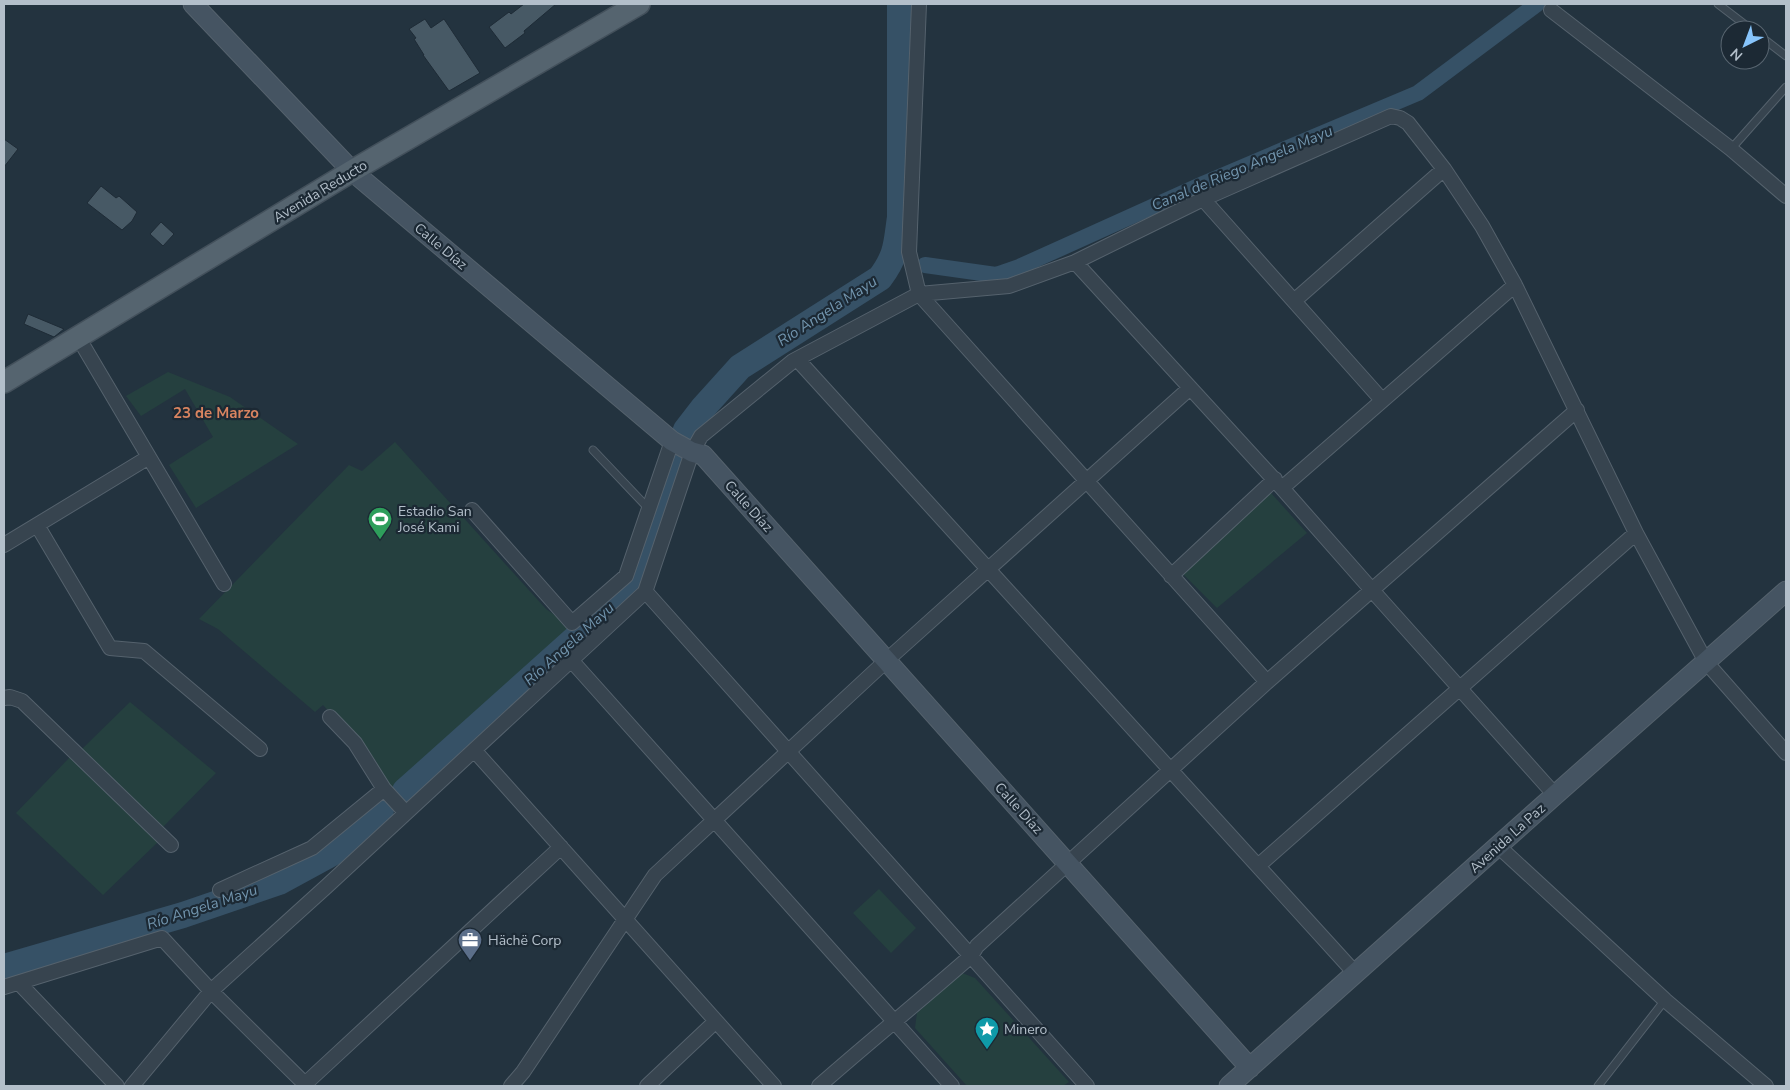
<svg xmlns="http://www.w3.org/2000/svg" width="1790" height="1090" font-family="'Nunito Sans',sans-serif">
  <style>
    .green { fill: #25403f }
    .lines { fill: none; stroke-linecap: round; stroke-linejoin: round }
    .canal { stroke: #365166; stroke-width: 16 }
    .river { stroke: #365166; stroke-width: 26 }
    .building { fill: #475965; stroke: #1e2b36 }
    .lane-casing { stroke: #55626d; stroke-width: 9 }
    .street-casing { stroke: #55626d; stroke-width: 16 }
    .secondary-casing { stroke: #55626d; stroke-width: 21 }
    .primary-casing { stroke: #43505b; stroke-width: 24 }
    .lane { stroke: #37444f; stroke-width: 7 }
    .street { stroke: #37444f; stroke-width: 14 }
    .secondary { stroke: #455462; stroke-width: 19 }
    .primary { stroke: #55646f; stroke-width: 21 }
    .labels { text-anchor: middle; stroke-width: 4.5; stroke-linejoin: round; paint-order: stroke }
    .street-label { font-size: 14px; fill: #b3bfca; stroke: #1c2934 }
    .poi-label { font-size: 14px; fill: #b3bfca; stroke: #1c2934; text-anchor: start }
    .water-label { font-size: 15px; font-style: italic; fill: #7295ae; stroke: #1c2934 }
    .neighbourhood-label { font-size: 15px; font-weight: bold; fill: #d98460; stroke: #1c2934 }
  </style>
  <rect width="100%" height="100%" fill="#23333f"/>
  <path class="green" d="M168,372L230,397L298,444L196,508L169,465L213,437L185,389L141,416L126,396Z
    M395,442L546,609L572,627L586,621L596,631L405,804L388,786L376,761L323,705L315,712L218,629L199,619L349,465L362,471Z
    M1271,493L1307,533L1217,608L1182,573Z
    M130,702L216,773L163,827L82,749Z
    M70,757L158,842L103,895L16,813Z
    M879,889L916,928L891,953L853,913Z
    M962,973L975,978L1069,1082L1063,1086H967L915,1028L917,1013Z"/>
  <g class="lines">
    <path class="canal" d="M925,265L996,275L1019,267L1205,183L1418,93L1537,4"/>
    <path class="river" d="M684,435L686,430L703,408L740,367L880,278C897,255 896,245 900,217V4
      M405,791L635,585L676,459
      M4,967L183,915L279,882L336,851L381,810"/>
  </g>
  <path class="building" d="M524,4H556L524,31L525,33L505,48L489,27L509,12L511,14Z
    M425,19L431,28L444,19L480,73L449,91L423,55H424L414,39L416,38L409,29Z
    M4,139L18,149L4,167Z
    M101,186L116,198L119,196L137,212L132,221L122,230L87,203Z
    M161,222L174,234L163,246L150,234Z
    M28,314L64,329L54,337L24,324Z"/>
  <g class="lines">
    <defs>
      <path id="lane" d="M1718,4L1752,30
        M1760,36L1786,56
        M1731,149L1786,87
        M593,450L648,508
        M1598,1086L1665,1000"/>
      <path id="street" d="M919,4L909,252L919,294L1267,682
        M1551,10L1731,149L1786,196
        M1203,199L1382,400
        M1075,262L1282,488L1371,589L1555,795
        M1294,301L1444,169
        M78,337L224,584
        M797,359L1355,973
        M1282,488L1515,285
        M472,510L572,623L626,576L672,441
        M37,525L110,648L144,651L260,749
        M4,545L149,457
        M1171,576L1275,479
        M645,591L1087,1086
        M571,660L952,1086
        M4,698L10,697L22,701L171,845
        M330,717L355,743L384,789L406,813
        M474,750L774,1086
        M1498,846L1665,1000L1766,1086
        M1258,866L1636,533
        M220,890L312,848L384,789
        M19,983L117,1086
        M4,987L162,938L211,991L307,1086
        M305,1084L561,847
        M132,1086L211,991L327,886L645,592L692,452L701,436L793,361L919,294L1009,286L1075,262L1203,199L1391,116L1400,118L1408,123L1444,169L1482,226L1515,285L1636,533L1706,662L1786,753
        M511,1086L523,1072L655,875L887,660L1190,388
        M647,1086L716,1021
        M819,1086C869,1042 921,1000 971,956L977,946L1267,682L1577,410"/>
      <path id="secondary" d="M193,4L352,171L672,441L692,452L703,455L1250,1068
        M1229,1086L1555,795L1786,591"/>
      <path id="primary" d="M4,382L352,171L639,4"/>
    </defs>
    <use href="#lane" class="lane-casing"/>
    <use href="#street" class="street-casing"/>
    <use href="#secondary" class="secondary-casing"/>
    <use href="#primary" class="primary-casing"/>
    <use href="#lane" class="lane"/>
    <use href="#street" class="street"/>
    <use href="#secondary" class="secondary"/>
    <use href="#primary" class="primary"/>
  </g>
  <defs>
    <symbol id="stadium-pin" viewBox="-11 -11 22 30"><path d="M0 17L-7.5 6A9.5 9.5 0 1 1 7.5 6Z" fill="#2e9e5b" stroke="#1c2934"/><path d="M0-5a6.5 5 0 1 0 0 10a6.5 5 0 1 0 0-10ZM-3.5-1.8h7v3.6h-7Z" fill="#fff"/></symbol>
    <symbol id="office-pin" viewBox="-11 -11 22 30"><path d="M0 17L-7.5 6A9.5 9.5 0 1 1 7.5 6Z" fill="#5c6f8a" stroke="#1c2934"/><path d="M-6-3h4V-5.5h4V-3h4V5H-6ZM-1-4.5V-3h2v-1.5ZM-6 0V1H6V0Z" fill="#fff"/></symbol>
    <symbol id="sight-pin" viewBox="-11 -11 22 30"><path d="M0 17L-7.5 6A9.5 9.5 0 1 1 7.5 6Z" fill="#0f9aa8" stroke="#1c2934"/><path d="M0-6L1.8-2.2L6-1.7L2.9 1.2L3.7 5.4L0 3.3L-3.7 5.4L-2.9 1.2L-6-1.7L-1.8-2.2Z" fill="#fff"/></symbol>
  </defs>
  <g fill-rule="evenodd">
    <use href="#stadium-pin" x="366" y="505" width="28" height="38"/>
    <use href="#office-pin" x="456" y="926" width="28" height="38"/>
    <use href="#sight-pin" x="973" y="1015" width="28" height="38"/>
  </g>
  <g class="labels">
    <g class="street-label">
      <text transform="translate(320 191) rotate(-31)" y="5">Avenida Reducto</text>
      <text transform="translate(441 246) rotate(40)" y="5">Calle Díaz</text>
      <text transform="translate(749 506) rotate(48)" y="5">Calle Díaz</text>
      <text transform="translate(1019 808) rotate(48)" y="5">Calle Díaz</text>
      <text transform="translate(1507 838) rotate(-42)" y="5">Avenida La Paz</text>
    </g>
    <g class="poi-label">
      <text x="398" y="516">Estadio San<tspan x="398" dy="16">José Kami</tspan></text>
      <text x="488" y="945">Hächë Corp</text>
      <text x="1004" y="1034">Minero</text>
    </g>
    <g class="water-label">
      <text transform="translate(1242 168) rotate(-23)" y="5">Canal de Riego Angela Mayu</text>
      <text transform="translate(827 311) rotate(-33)" y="5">Río Angela Mayu</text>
      <text transform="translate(569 644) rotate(-42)" y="5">Río Angela Mayu</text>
      <text transform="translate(202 907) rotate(-18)" y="5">Río Angela Mayu</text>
    </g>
    <g class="neighbourhood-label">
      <text x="216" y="418">23 de Marzo</text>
    </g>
  </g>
  <rect width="1790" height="1090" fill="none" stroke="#b3bfca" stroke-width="10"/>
  <g transform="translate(1745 45) rotate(222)"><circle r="24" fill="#1c2934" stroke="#586570"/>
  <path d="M0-4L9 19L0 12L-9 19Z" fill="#87c4fb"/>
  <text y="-8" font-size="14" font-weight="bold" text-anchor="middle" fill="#b3bfca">N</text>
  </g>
</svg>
